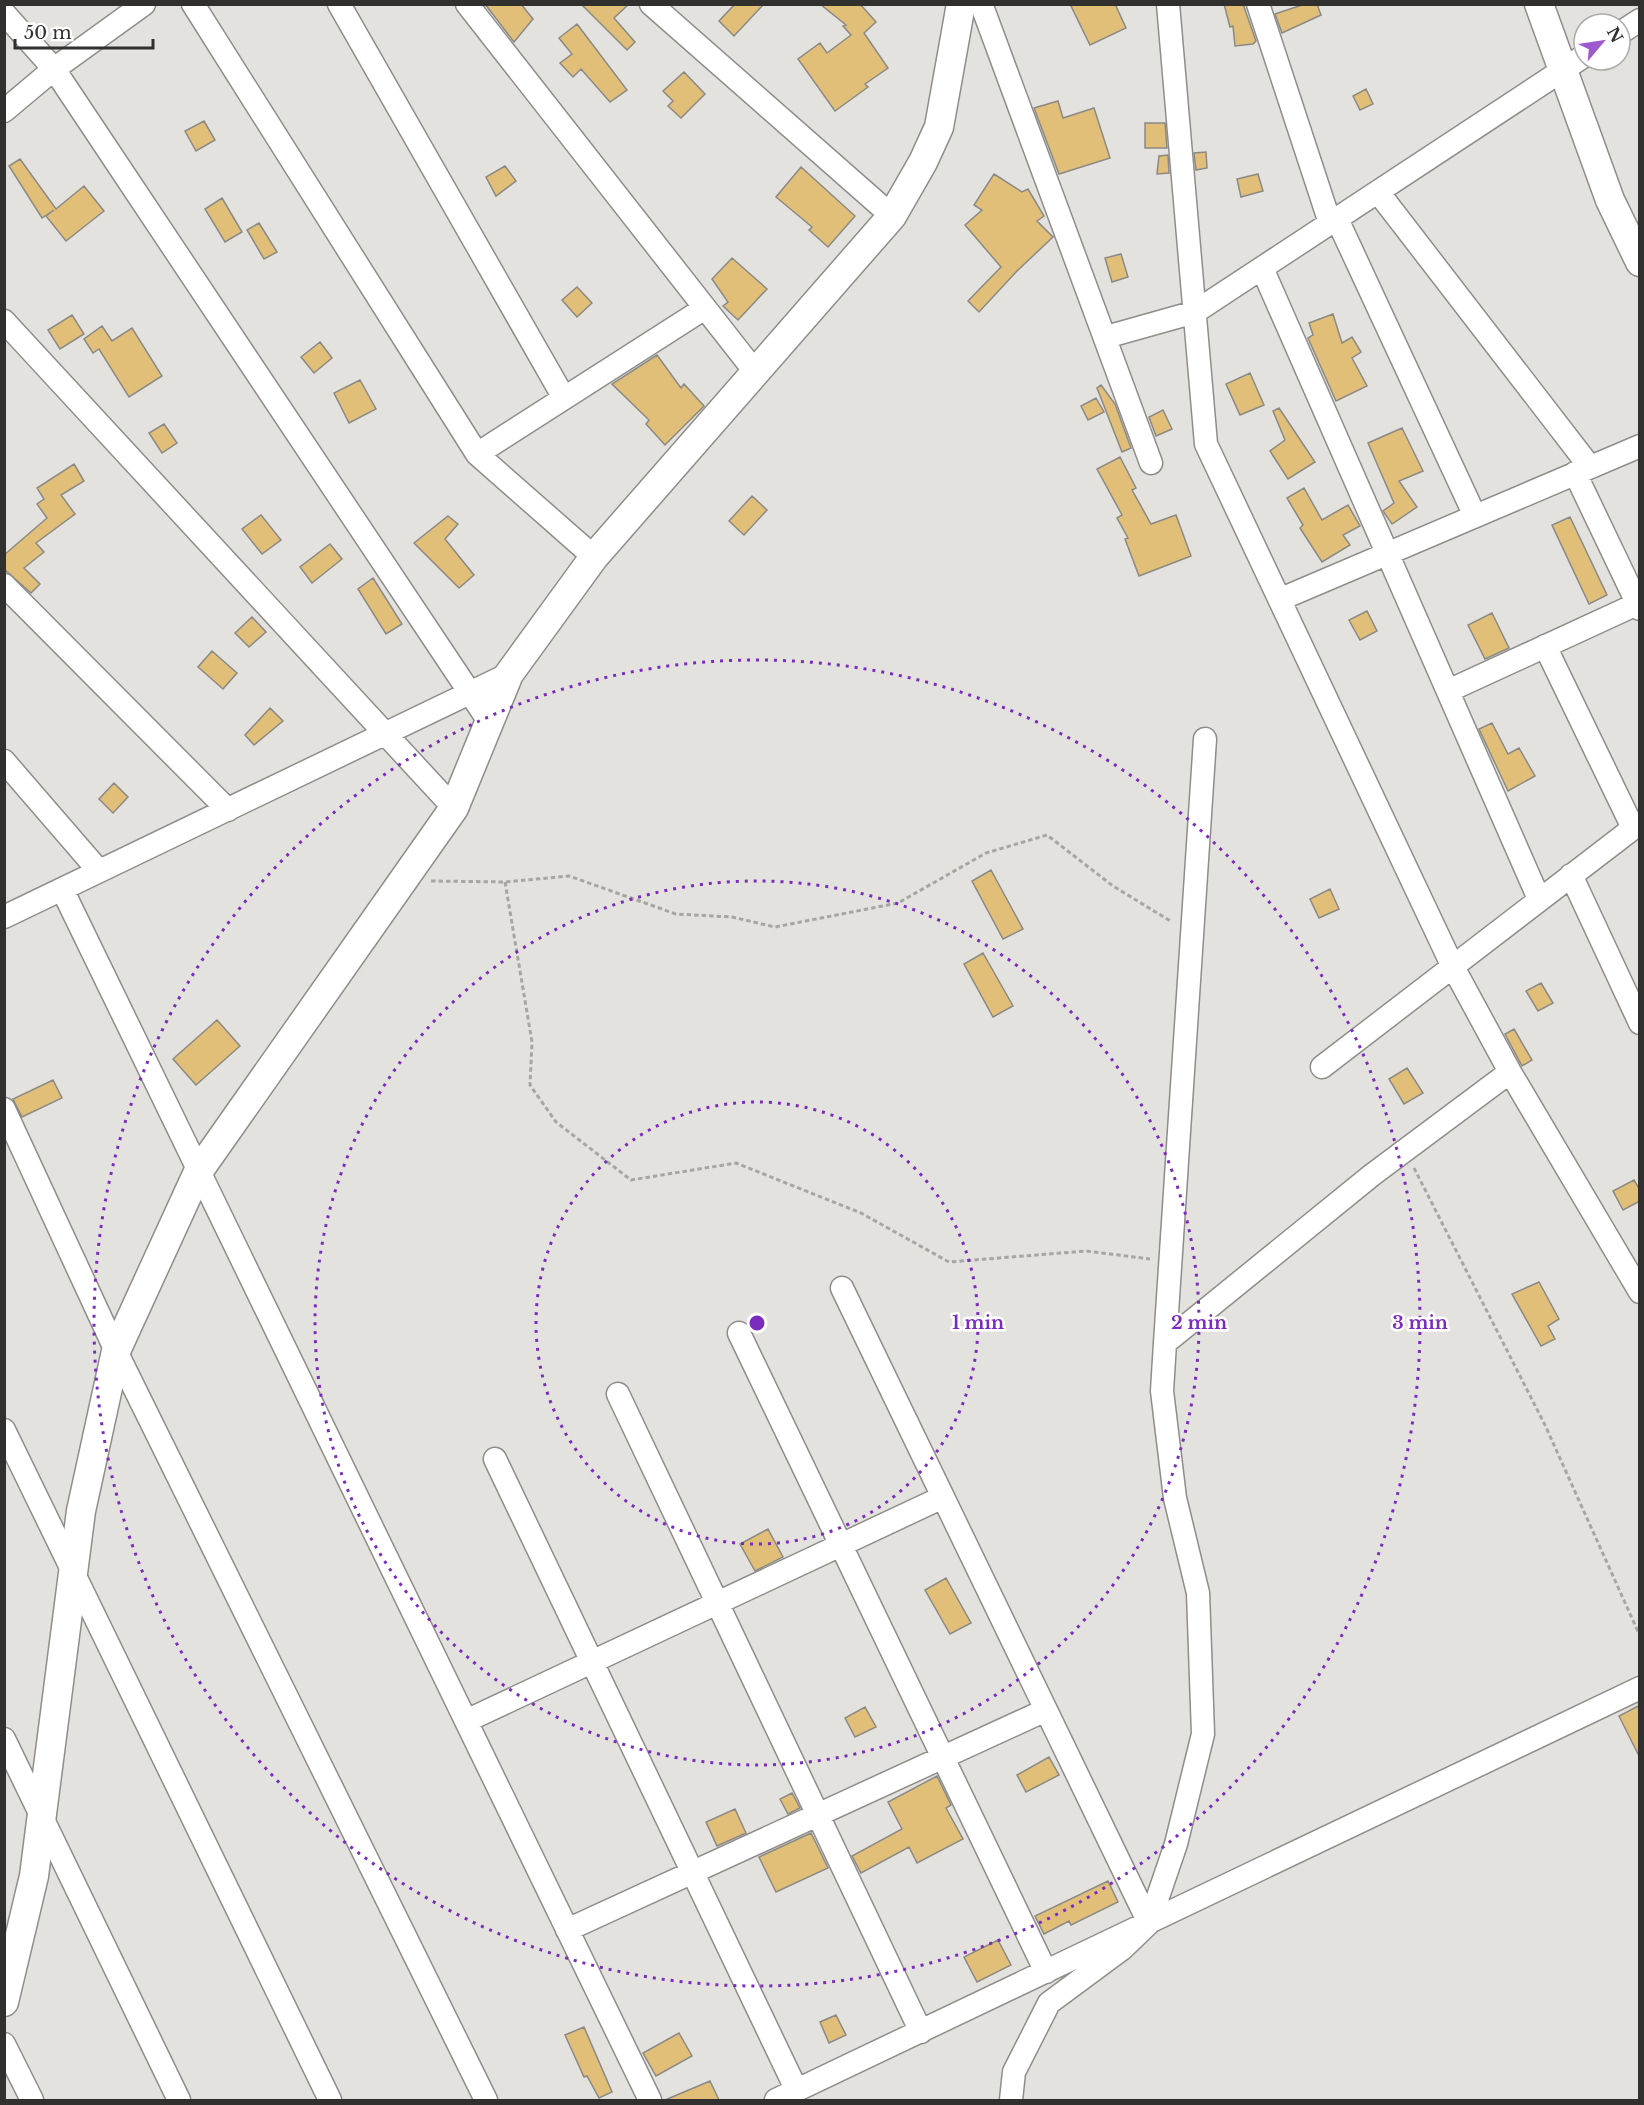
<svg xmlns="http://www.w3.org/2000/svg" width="1644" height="2105" font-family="'Libre Baskerville',serif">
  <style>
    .building { fill: #e1bf78; stroke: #8b8985; stroke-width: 1.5 }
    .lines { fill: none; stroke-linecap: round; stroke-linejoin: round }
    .minor-casing { stroke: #8f8d89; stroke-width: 25 }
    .tertiary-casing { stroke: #8f8d89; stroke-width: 31 }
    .path { stroke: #a7a6a2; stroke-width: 3; stroke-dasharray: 4.5 3; stroke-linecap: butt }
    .minor { stroke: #fff; stroke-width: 22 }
    .tertiary { stroke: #fff; stroke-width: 28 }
    .ring { fill: none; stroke: #7b2cbf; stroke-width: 3; stroke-dasharray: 3 6 }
    .centre { fill: #7b2cbf; stroke: #fff; stroke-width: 3 }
    .ring-label { font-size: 18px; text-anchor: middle; font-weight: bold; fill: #7b2cbf; stroke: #fff; stroke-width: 5; stroke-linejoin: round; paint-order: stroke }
  </style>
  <rect width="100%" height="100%" fill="#e4e2de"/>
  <path class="building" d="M485,4H521L533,19L514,42Z
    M581,4H629L614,18L635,42L627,50Z
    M735,4H764L734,36L719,21Z
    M820,4H860L876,22L864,33L888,68L865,84L868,87L835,111L798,59L820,43L827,53L851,35L843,26L846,25Z
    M1070,4H1115L1126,28L1090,45Z
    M1224,4H1243L1256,41L1253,44L1235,46L1233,26L1230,27Z
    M1305,4H1317L1321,15L1282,33L1275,14Z
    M577,24L627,90L610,102L581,69L573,77L560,63L572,54L559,38Z
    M684,72L705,94L681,118L668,106L673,101L663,91Z
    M1366,89L1373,104L1360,110L1353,96Z
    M1058,101L1063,118L1094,108L1110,158L1059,174L1034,108Z
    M204,121L215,140L196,151L185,131Z
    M1145,123H1165L1167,148H1145Z
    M1206,152L1207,168L1196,170L1194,153Z
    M1168,155L1169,173L1157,174L1159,156Z
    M20,159L56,209L84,186L104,211L66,241L46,216L54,210L42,218L9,166Z
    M505,166L516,181L496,196L486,177Z
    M801,167L855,216L828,247L809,230L812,227L776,197Z
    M994,174L1022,192L1028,189L1044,216L1037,221L1053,237L1017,271L979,312L968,301L1001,267L965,225L982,210L974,205Z
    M1258,174L1263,191L1241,197L1237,179Z
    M222,198L242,232L225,242L205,209Z
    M259,223L277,252L264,259L247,230Z
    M1121,254L1128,277L1112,282L1105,258Z
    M732,258L767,289L738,320L723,306L728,302L712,279Z
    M577,287L592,303L577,317L562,300Z
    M1333,314L1342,343L1352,337L1361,352L1352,358L1367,386L1336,401L1308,338L1313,335L1309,323Z
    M72,315L84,334L60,349L48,330Z
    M102,326L112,341L132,328L162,376L129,397L99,349L93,353L84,339Z
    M320,342L332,358L314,373L301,357Z
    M657,355L681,388L684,384L704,406L665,445L646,424L649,420L612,384Z
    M1250,373L1264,405L1240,415L1226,384Z
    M360,380L376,409L349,423L334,393Z
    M1101,385L1115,404L1131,448L1122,452L1097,388Z
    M1096,398L1104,412L1088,420L1081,406Z
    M1279,408L1315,462L1288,479L1270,451L1285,440L1273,411Z
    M1163,410L1172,429L1156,436L1149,417Z
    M164,424L177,443L162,453L149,433Z
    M1402,428L1423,471L1399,481L1417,507L1392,524L1383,511L1394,503L1368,443Z
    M1120,457L1136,488L1132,490L1151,524L1176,515L1191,556L1139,576L1125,539L1128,538L1117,518L1122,515L1097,469Z
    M74,464L84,481L61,495L75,514L36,543L44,552L24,568L40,584L31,593L4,569V555L47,518L37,504L44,499L37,488Z
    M1304,488L1322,520L1348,505L1360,526L1343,535L1350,545L1322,562L1300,528L1303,525L1287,498Z
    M752,496L767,510L744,535L729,521Z
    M261,515L281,540L262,554L242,529Z
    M448,516L458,524L445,539L474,575L459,588L414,543Z
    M1570,517L1607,595L1589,604L1552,525Z
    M330,544L342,559L312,583L300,567Z
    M373,578L402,624L386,634L358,589Z
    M1367,611L1377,631L1360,640L1349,620Z
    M1492,613L1509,648L1485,659L1468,625Z
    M252,617L266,632L249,647L235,633Z
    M212,651L237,673L223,689L198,667Z
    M270,708L283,721L254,745L245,735Z
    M1492,723L1508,754L1519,748L1535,776L1508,791L1479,729Z
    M114,783L128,797L113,813L99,799Z
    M991,870L1023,929L1003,939L972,881Z
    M1330,889L1339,909L1319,918L1310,899Z
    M983,953L1013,1006L993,1017L964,964Z
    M1541,983L1553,1003L1538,1011L1526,991Z
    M217,1020L240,1046L196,1085L173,1059Z
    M1514,1029L1532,1060L1522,1066L1505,1034Z
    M1407,1068L1423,1093L1404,1104L1389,1079Z
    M53,1080L62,1098L22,1117L13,1099Z
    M1634,1180L1640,1190V1201L1623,1210L1613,1191Z
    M1539,1282L1559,1319L1548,1326L1555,1339L1541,1346L1512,1294Z
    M768,1529L783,1557L755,1571L740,1544Z
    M946,1578L971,1623L950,1634L925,1590Z
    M1640,1705V1758L1619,1716Z
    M865,1707L876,1727L855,1737L845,1718Z
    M1049,1757L1059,1775L1026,1792L1017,1775Z
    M937,1776L951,1805L946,1808L963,1839L917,1863L909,1847L861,1873L852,1856L902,1829L888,1802Z
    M792,1793L800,1808L788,1814L780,1799Z
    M735,1809L746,1833L717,1846L706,1822Z
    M811,1833L828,1868L776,1892L759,1857Z
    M1108,1881L1118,1902L1071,1925L1069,1921L1044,1934L1035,1916Z
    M998,1940L1011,1965L977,1982L964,1957Z
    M836,2015L846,2035L829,2043L820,2022Z
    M584,2027L612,2092L599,2098L587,2076L584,2077L565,2035Z
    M679,2033L692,2056L656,2076L643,2053Z
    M710,2081L719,2100H665Z"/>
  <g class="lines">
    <defs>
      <path id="minor" d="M193,4L477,454L594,557
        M339,4L564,398
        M467,4L756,373
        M651,4L892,216
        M1168,4L1206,444L1452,965L1510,1072L1640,1292
        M1258,4L1330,223
        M982,6L1151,463
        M4,13L54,69L488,720
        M1620,33L1640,20
        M4,111L54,69L144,4
        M1378,192L1590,467
        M1337,219L1475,516
        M1262,268L1539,899
        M4,321L454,808
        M1106,337L1195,312L1584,56
        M477,454L705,308
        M1575,473L1640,609
        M4,585L228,810
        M1281,599L1640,446
        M1545,646L1633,828
        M1448,691L1637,604
        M4,761L99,871
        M1571,875L1640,1023
        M62,889L650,2100
        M4,917L509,674
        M1322,1067L1640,823
        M4,1109L116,1351L486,2100
        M842,1288L1149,1923
        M739,1333L1046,1972
        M1165,1343L1205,739
        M618,1394L921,2032
        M4,1430L330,2100
        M495,1459L797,2091
        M466,1721L943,1497
        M4,1739L179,2100
        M567,1930L1046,1710
        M4,2044L32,2100
        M776,2100L1640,1688
        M1011,2100L1014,2072L1049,2003L1122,1949L1149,1923L1176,1844L1203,1734L1198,1593L1175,1498L1162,1391L1165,1343L1372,1175L1510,1072"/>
      <path id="tertiary" d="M1539,4L1610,200L1640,262
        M4,2002L34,1876L81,1511L116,1351L198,1172L454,808L509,674L594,557L892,216L923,162L939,127L961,4"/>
    </defs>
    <use href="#minor" class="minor-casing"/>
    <use href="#tertiary" class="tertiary-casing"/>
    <path class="path" d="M431,881L505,882L569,876L676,914L732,917L775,927L898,903L986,853L1047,835L1113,886L1172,922
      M505,882L532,1042L530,1085L556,1122L631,1180L736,1163L861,1213L949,1262L1086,1251L1150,1259
      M1414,1168L1545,1425L1640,1636"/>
    <use href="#minor" class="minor"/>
    <use href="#tertiary" class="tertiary"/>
  </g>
  <g class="ring">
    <circle cx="757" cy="1323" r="221"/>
    <circle cx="757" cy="1323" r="442"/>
    <circle cx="757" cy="1323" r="663"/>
  </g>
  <circle cx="757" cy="1323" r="9" class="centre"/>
  <g class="ring-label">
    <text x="978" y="1329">1 min</text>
    <text x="1199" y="1329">2 min</text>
    <text x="1420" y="1329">3 min</text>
  </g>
  <rect width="1644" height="2105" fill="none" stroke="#31302e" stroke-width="12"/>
  <g transform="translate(1602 42) rotate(61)"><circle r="28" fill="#ffffff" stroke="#adacab" stroke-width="1.5"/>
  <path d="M0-4.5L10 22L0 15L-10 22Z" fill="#9f59ce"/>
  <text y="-9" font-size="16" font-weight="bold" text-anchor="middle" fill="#31302e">N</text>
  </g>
  <path d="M15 39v9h138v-9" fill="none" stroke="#31302e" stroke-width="3"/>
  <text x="24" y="39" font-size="18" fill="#31302e" stroke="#ffffff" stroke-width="4.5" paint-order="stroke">50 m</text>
</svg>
